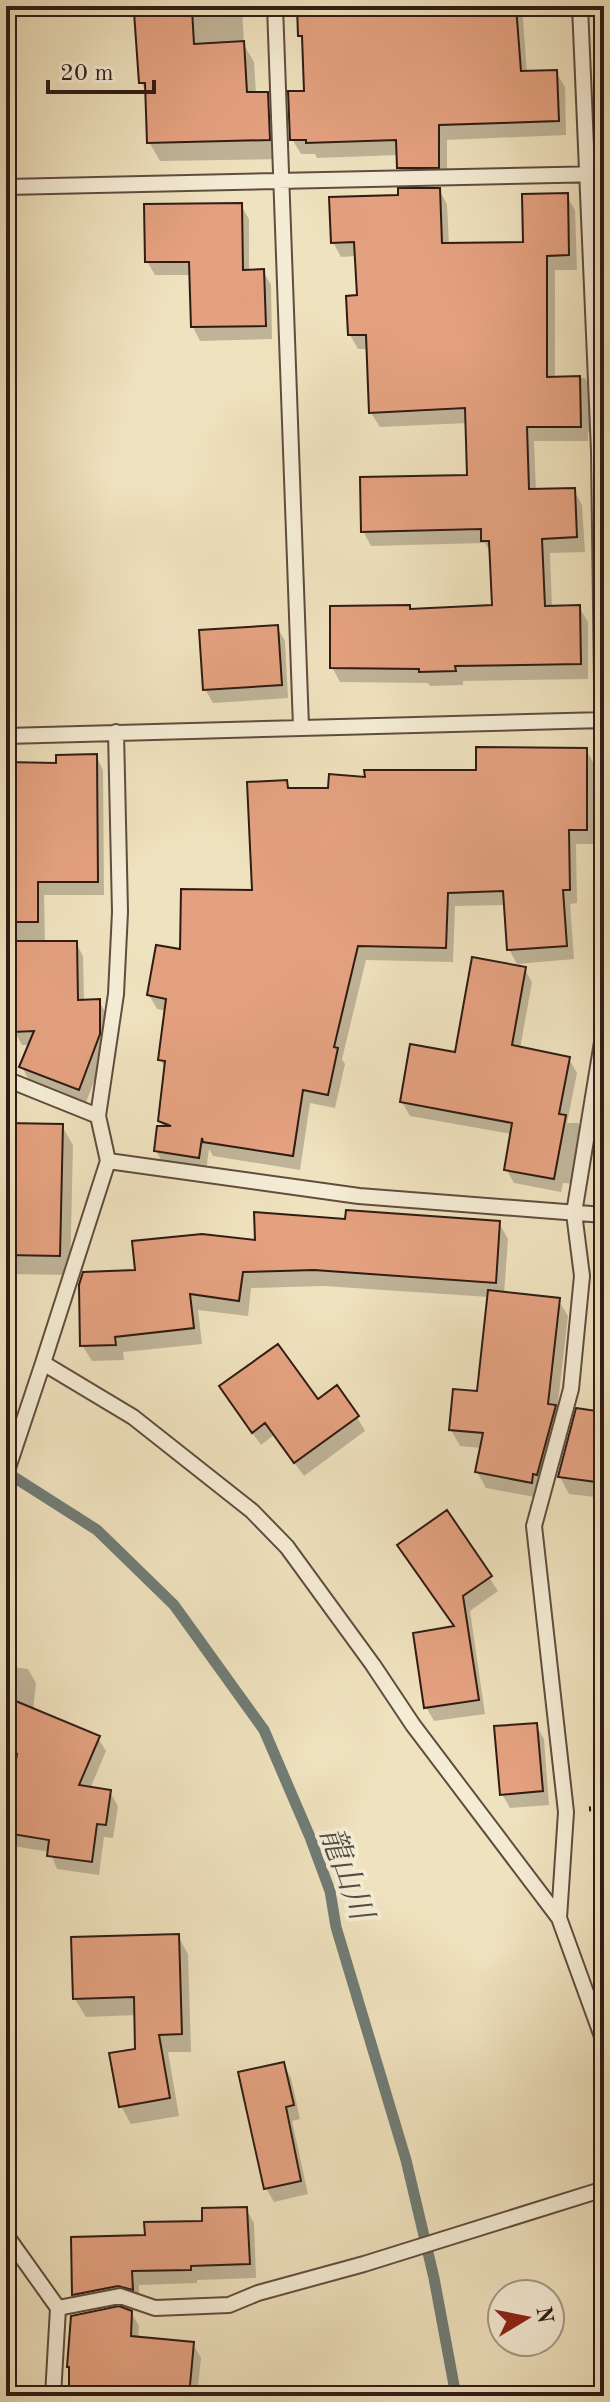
<svg xmlns="http://www.w3.org/2000/svg" width="610" height="2402" font-family="'Old Standard TT','Noto Serif JP',serif">
  <style>
    .shadow { fill: #0003 }
    .lines { fill: none; stroke-linecap: round; stroke-linejoin: round }
    .stream { stroke: #707c75; stroke-width: 11 }
    .building { fill: #e4a180; stroke: #301b14; stroke-width: 2 }
    .lane-casing { stroke: #604d3e; stroke-width: 18 }
    .path { stroke: #301b14; stroke-width: 5; stroke-dasharray: 2 4; stroke-linecap: butt }
    .lane { stroke: #f5ecd5; stroke-width: 14 }
    .labels { text-anchor: middle; stroke-width: 8; stroke-linejoin: round; paint-order: stroke }
    .water-label { font-size: 32px; font-style: italic; fill: #504c45; stroke: #f5ecd5 }
  </style>
  <rect width="100%" height="100%" fill="#efe2be"/>
  <filter id="stains"><feTurbulence type="fractalNoise" baseFrequency=".0025" numOctaves="4"/><feColorMatrix values="0 0 0 0 .2 0 0 0 0 .09 0 0 0 0 .02 0 0 0 .5 -.17"/></filter>
  <radialGradient id="worn" r=".72"><stop offset=".6" stop-color="#630" stop-opacity="0"/><stop offset="1" stop-color="#630" stop-opacity=".3"/></radialGradient>
  <path class="shadow" d="M158,6H242L244,45L254,62L256,94H267L278,113L280,159L160,161L149,142L147,93L141,83L159,13Z
    M300,6H522L527,73L556,72L565,87L566,135L447,140V182L407,183L399,168L398,155L317,158L315,154H301L292,139L306,93L305,44L300,35Z
    M439,190L447,204L449,245L525,244L566,195L575,210L577,270H555V378H585L593,393L595,432H588V441H534L536,491L574,490L582,505L585,552L550,553L552,608L579,607L588,622V679L463,681V685L430,686L428,683L340,682L332,667L411,611L494,607L492,556L485,543L371,546L363,531L469,477L468,423L380,427L371,413L368,349H358L350,335L359,297L356,256L341,257L333,242L400,197Z
    M241,205L249,219V272L263,271L271,285L272,339L200,341L193,327L191,275H155L147,261Z
    M277,627L285,641L288,698L213,703L205,689Z
    M586,750L594,764V844H576L577,903L570,904L574,959L517,964L509,949L506,905L455,906L453,962L366,960L342,1059L345,1064L335,1108L310,1103L300,1170L213,1156L209,1149L206,1171L164,1165L156,1151L164,1128L160,1120L166,1070L160,1059L167,1011L157,1009L149,995L182,952L254,892L286,782L291,790L330,789L367,779L478,772Z
    M96,756L103,770L104,895H44L45,943H76L83,956L84,1002L99,1001L107,1015V1049L86,1102L29,1080L22,1067L30,1045H22L15,1032L13,1015H6V764L58,765Z
    M524,968L532,982L520,1049L569,1059L577,1073L567,1123H578L586,1137L578,1184L563,1183L561,1192L514,1183L506,1169L512,1134L410,1116L402,1102L457,1054Z
    M6,1125L62,1126L73,1145L70,1275L9,1274L6,1269Z
    M601,1125H604V1186H601L593,1172Z
    M347,1221L499,1223L508,1239L504,1294L558,1300L568,1316L557,1411L564,1423L540,1498L486,1488L477,1472L482,1448L460,1446L451,1430L479,1393L489,1297L324,1286L251,1288L248,1316L198,1310L202,1344L123,1352L124,1360L92,1361L82,1345L138,1272Z
    M229,1400L317,1402L357,1417L365,1431L304,1476L274,1435L261,1445Z
    M604,1414V1498L569,1494L560,1477Z
    M447,1513L498,1591L470,1611L485,1714L434,1721L426,1707L456,1628Z
    M6,1666L28,1669L36,1683L33,1711L98,1738L106,1751L90,1789L110,1792L118,1806L113,1838L104,1837L99,1875L57,1869L50,1852L13,1846L6,1833L17,1767H6Z
    M536,1725L544,1739L549,1805L510,1808L502,1794Z
    M178,1936L188,1954L191,2052H168L179,2116L131,2124L121,2106L137,2050L136,2015L86,2017L75,1999Z
    M283,2064L291,2078L300,2119L292,2121L308,2194L274,2202L266,2188Z
    M246,2209L254,2223L256,2278L197,2280V2283L139,2285V2302L127,2299L82,2308L74,2295L147,2237Z
    M131,2312L139,2326L138,2339L193,2344L201,2358L197,2396H71Z"/>
  <g class="lines">
    <path class="stream" d="M6,1472L97,1530L174,1605L264,1730L310,1837L330,1891L336,1927L406,2160L434,2278L456,2396"/>
  </g>
  <path class="building" d="M297,6H516L521,71L557,70L559,121L439,125V168H397L396,140L306,143V140H290L288,91H304L302,36H298Z
    M192,9L194,44L244,41L247,92H268L270,140L147,143L145,83H139L134,12Z
    M398,188H440L442,243L523,242L522,194L568,193L569,255L547,256V377L580,376L581,427H527L529,489L575,488L577,537L542,539L545,606L580,605L581,664L455,666L456,671L419,672V669L330,668V606L410,605V609L492,605L489,541H481V529L361,532L360,477L467,475L465,408L369,413L366,335H348L346,296L357,295L354,242L331,243L329,197L398,195Z
    M242,203L243,270L264,269L266,326L191,327L189,262H145L144,204Z
    M278,625L282,685L203,690L199,630Z
    M476,747L587,748V830H569L570,890H563L567,946L507,950L503,891L448,893L446,948L358,946L334,1047L338,1048L328,1095L303,1090L293,1156L203,1142L202,1138L199,1158L154,1151L157,1126H171L158,1121L165,1061L158,1060L166,999L147,995L156,945L180,949L181,889L252,890L247,782L287,780L288,788H328L329,774L365,777L364,770H476Z
    M97,754L98,882H38V922H6V762L56,763V755Z
    M15,941H77L78,1000L100,999V1034L79,1090L19,1067L34,1031L13,1032L10,999L15,998Z
    M472,957L526,967L512,1045L570,1057L559,1114L566,1115L554,1179L504,1170L512,1123L400,1102L410,1044L455,1052Z
    M6,1123L63,1124L60,1256L6,1255Z
    M346,1210L500,1221L496,1283L314,1270L243,1272L239,1301L190,1294L194,1328L115,1337L116,1345L80,1346L79,1285L83,1272L135,1270L132,1241L202,1234L255,1240L254,1212L345,1219Z
    M488,1290L560,1298L548,1404L556,1405L537,1475L533,1474L532,1483L475,1472L483,1433L449,1430L453,1389L477,1391Z
    M278,1344L318,1399L337,1385L359,1416L294,1463L265,1423L252,1433L219,1386Z
    M576,1408L604,1412V1483L558,1477Z
    M447,1510L492,1576L463,1596L479,1700L424,1708L413,1633L454,1626L397,1545Z
    M6,1697L100,1736L79,1785L111,1790L106,1825L97,1824L92,1862L47,1856L49,1840L6,1833V1817L17,1754H6Z
    M537,1723L543,1791L500,1795L494,1726Z
    M179,1934L182,2034L159,2035L170,2098L119,2107L109,2053L135,2049L134,1997L73,1999L71,1937Z
    M284,2062L294,2105L286,2107L301,2181L264,2189L238,2072Z
    M247,2207L250,2264L191,2266V2270L132,2271L133,2290L118,2286L72,2295L71,2237L145,2235L144,2222L202,2221V2208Z
    M119,2306L132,2311L131,2336L194,2342L189,2396H69V2367H67L71,2316Z"/>
  <g class="lines">
    <defs>
      <path id="lane" d="M275,6L301,727
        M580,6L599,451L604,838
        M6,187L604,174
        M6,736L604,720
        M6,1079L98,1116L108,1161L359,1196L604,1215
        M98,1116L116,994L120,912L116,732
        M108,1161L43,1363L133,1417L252,1511L287,1547L373,1665L413,1725L559,1918L604,2042
        M6,1474L43,1363
        M559,1918L566,1812L534,1526L571,1389L582,1276L574,1213L604,1030
        M6,2235L58,2308L53,2396
        M58,2308L120,2296L155,2308L229,2305L258,2293L364,2264L604,2189"/>
    </defs>
    <use href="#lane" class="lane-casing"/>
    <path class="path" d="M589,1809L604,1808"/>
    <use href="#lane" class="lane"/>
  </g>
  <g class="labels">
    <g class="water-label">
      <text transform="translate(347 1873) rotate(70)" y="11">龍山川</text>
    </g>
  </g>
  <rect width="610" height="2402" fill="none" stroke="#efe2be" stroke-width="32"/>
  <rect x="8" y="8" width="594" height="2386" fill="none" stroke="#301b14" stroke-width="4"/>
  <rect x="16" y="16" width="578" height="2370" fill="none" stroke="#301b14" stroke-width="2"/>
  <g transform="translate(526 2318) rotate(80)"><circle r="38" fill="#f5ecd5" stroke="#a69888" stroke-width="2"/>
  <path d="M0-6L14 30L0 20L-14 30Z" fill="#8f2418"/>
  <text y="-12" font-size="22" font-weight="bold" text-anchor="middle" fill="#301b14">N</text>
  </g>
  <path d="M48 80v12h106v-12" fill="none" stroke="#301b14" stroke-width="4"/>
  <text x="60" y="80" font-size="24" fill="#301b14" stroke="#f5ecd5" stroke-width="6" paint-order="stroke">20 m</text>
  <rect width="100%" height="100%" filter="url(#stains)"/>
  <rect width="100%" height="100%" fill="url(#worn)"/>
</svg>
